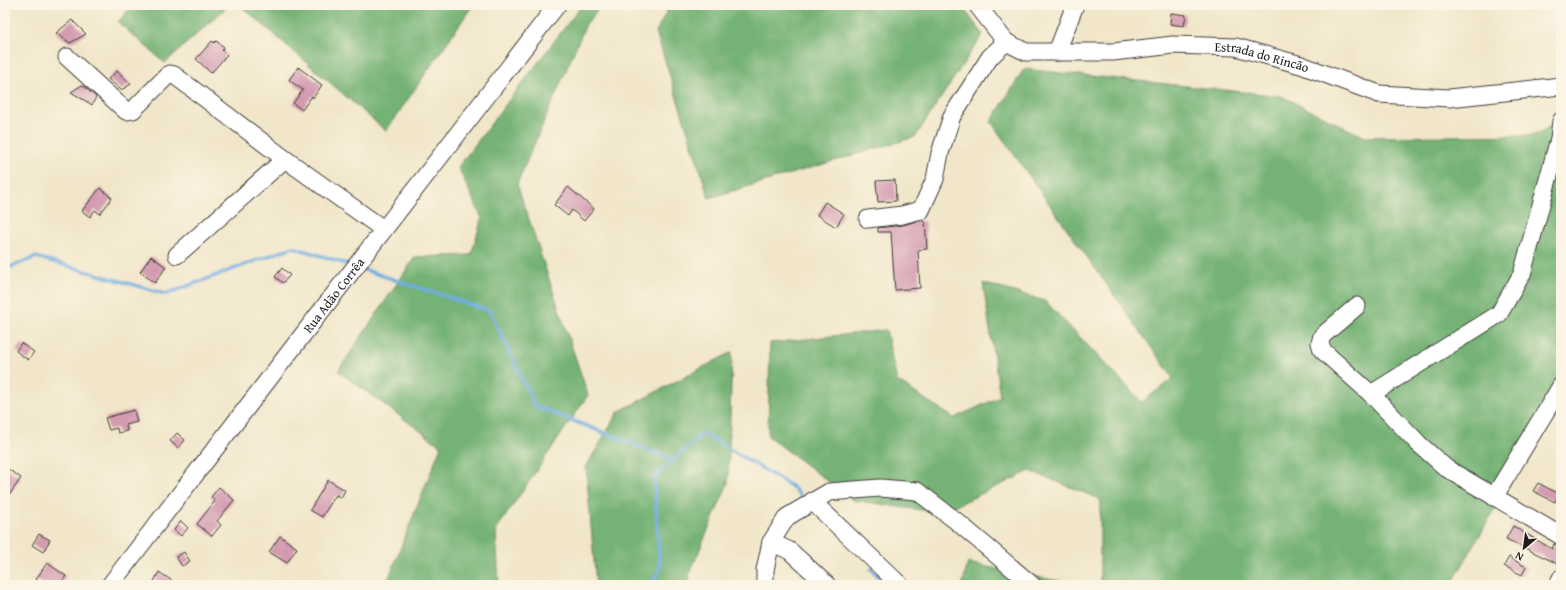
<svg xmlns="http://www.w3.org/2000/svg" width="1566" height="590" font-family="'Gentium Book Plus',serif">
  <style>
    .forest { fill: #75b274; stroke: #486748 }
    .lines { fill: none; stroke-linecap: round; stroke-linejoin: round }
    .stream { stroke: #6fade1; stroke-width: 3.5 }
    .building { fill: #d39ab0 }
    .minor-casing { stroke: #3c3a36; stroke-width: 19 }
    .minor { stroke: #fff; stroke-width: 17 }
    .labels { text-anchor: middle; stroke-width: 3; stroke-linejoin: round; paint-order: stroke }
    .street-label { font-size: 13px; fill: #1c1c1c; stroke: #fcf5e5 }
  </style>
  <rect width="100%" height="100%" fill="#fcf5e5"/>
  <filter id="ink" filterUnits="userSpaceOnUse"><feTurbulence type="fractalNoise" baseFrequency=".025" numOctaves="2"/><feDisplacementMap in="SourceGraphic" scale="8" xChannelSelector="R" yChannelSelector="G"/><feConvolveMatrix kernelMatrix="1 2 1 2 8 2 1 2 1" color-interpolation-filters="sRGB"/></filter>
  <filter id="wash" filterUnits="userSpaceOnUse"><feTurbulence type="fractalNoise" baseFrequency=".012" numOctaves="4" result="noise"/><feDisplacementMap in="SourceGraphic" scale="16" xChannelSelector="R" yChannelSelector="G"/><feGaussianBlur stdDeviation="0.9" result="paint"/><feColorMatrix in="noise" values="0 0 0 0 0 0 0 0 0 0 0 0 0 0 0 0 0 1.4 0 .05"/><feComposite in="paint" operator="in"/></filter>
  <g filter="url(#wash)">
    <rect width="100%" height="100%" fill="#f1e6c9"/>
    <path class="forest" d="M133,5H229L165,63L118,22Z
      M240,5H473L386,131Z
      M582,5H602L586,24L517,184L588,395L496,530L499,585H386L441,446L338,371L415,257L471,255L482,218L458,167Z
      M670,5H961L983,34L915,137L709,198L656,32Z
      M1024,69L1281,96L1365,137L1534,135L1561,120V395L1451,585H1100V499L1030,471L940,513L853,500L768,436L770,343L886,330L897,381L954,418L1000,397L983,283L1045,301L1142,402L1173,378L991,122Z
      M732,352L728,483L689,575L690,585H596L586,467L618,412Z
      M968,563L1078,585H962Z"/>
    <g class="lines">
      <path class="stream" d="M359,268L490,311L535,406L674,460
        M5,269L36,257L166,294L293,247L350,265
        M871,569L887,585
        M650,585L660,569L654,478L703,433L791,486L805,500"/>
    </g>
    <g id="blocks">
      <path class="building" d="M1171,13L1186,15L1184,26L1170,24Z
        M72,20L86,34L70,43L56,33Z
        M212,41L214,43L216,41L224,47L222,50L227,55L211,73L196,59Z
        M298,67L322,85L313,98L312,96L302,110L293,103L303,90L289,80Z
        M117,71L131,84L121,90L108,79Z
        M82,85L96,97L92,105L71,92Z
        M895,180L896,201L878,202L876,181Z
        M568,187L594,209L584,221L572,210L568,216L554,205Z
        M100,188L112,198L100,214L95,210L90,217L82,211Z
        M825,202L844,214L836,227L817,215Z
        M917,221H925L927,249L918,250L920,288L895,290L891,232H878V228L903,225Z
        M151,256L166,267L155,283L140,272Z
        M282,268L290,275L283,283L275,277Z
        M21,343L34,352L28,360L16,351Z
        M134,410L137,422L126,425L127,431L118,433L117,428L109,430L105,418Z
        M177,433L185,440L178,448L170,441Z
        M5,467L21,478L10,494L5,488Z
        M328,480L345,490L341,498L336,495L322,517L310,510Z
        M1538,483L1559,494L1555,502L1533,491Z
        M219,487L234,500L217,521L221,525L212,536L197,524L215,501L211,497Z
        M181,521L188,528L181,536L174,530Z
        M1513,526L1552,549L1554,544L1561,546V557L1558,564L1506,539Z
        M39,534L50,540L43,552L32,545Z
        M280,536L297,548L287,563L269,552Z
        M184,552L190,561L182,566L176,557Z
        M1509,557L1526,567L1522,575L1504,566Z
        M47,563L66,576L60,585H51L46,582L44,585L36,579Z
        M159,572L178,585H152Z"/>
    </g>
  </g>
  <g filter="url(#ink)">
    <use href="#blocks" fill-opacity="0" stroke="#3c3a36" stroke-width="1"/>
    <g class="lines">
      <defs>
        <g id="minor">
          <path id="s1" d="M977,5L1006,42L1026,52H1113L1173,45L1236,47L1301,65L1379,94L1449,98L1561,86"/>
          <path d="M1057,52L1075,5"/>
          <path d="M67,57L126,111L133,110L168,75L170,74L174,75L285,159L383,229"/>
          <path d="M868,219L902,215L921,210L935,179L940,153L952,116L990,57L1006,42"/>
          <path d="M177,255L285,159"/>
          <path d="M1357,306L1322,336L1320,343L1322,350L1371,394L1419,444L1446,468L1561,536"/>
          <path d="M1371,394L1499,314L1522,274L1559,139L1561,121"/>
          <path d="M1494,497L1561,386"/>
          <path d="M812,501L900,585"/>
          <path d="M771,542L790,551L827,585"/>
          <path id="s2" d="M110,585L557,5"/>
          <path d="M765,585V570L771,542L787,517L829,492L880,488L917,491L955,520L1032,585"/>
          <path d="M1558,585L1561,578"/>
        </g>
      </defs>
      <use href="#minor" class="minor-casing"/>
      <use href="#minor" class="minor"/>
    </g>
  </g>
  <g class="labels">
    <g class="street-label">
      <text dy="5" stroke="none"><textPath href="#s1" startOffset="307">Estrada do Rincão</textPath></text>
      <text dy="5" stroke="none"><textPath href="#s2" startOffset="366">Rua Adão Corrêa</textPath></text>
    </g>
  </g>
  <rect width="1566" height="590" fill="none" stroke="#fcf5e5" stroke-width="20"/>
  <g transform="translate(1524 548) rotate(209)" stroke="#fcf5e5" stroke-width="3" paint-order="stroke">
  <path d="M0-3L7 15L0 10L-7 15Z" fill="#1c1c1c"/>
  <text y="-6" font-size="11" font-weight="bold" text-anchor="middle" fill="#1c1c1c">N</text>
  </g>
</svg>
